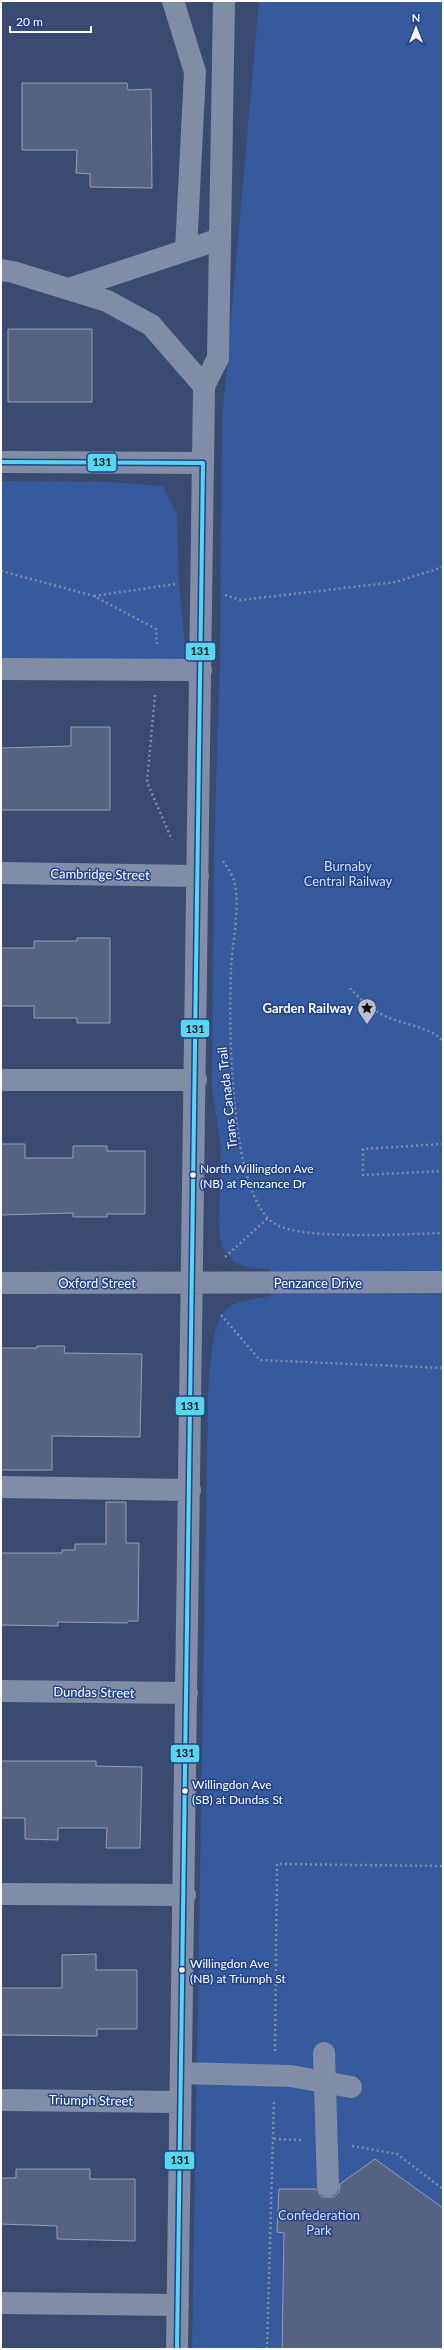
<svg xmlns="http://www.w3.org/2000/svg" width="444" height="2350" font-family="Lato,sans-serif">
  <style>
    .green { fill: #37599e }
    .building { fill: #566382; stroke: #959fb4 }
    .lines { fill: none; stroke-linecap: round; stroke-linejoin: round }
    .path { stroke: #818ca7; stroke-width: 2.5; stroke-dasharray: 2 3; stroke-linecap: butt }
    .minor { stroke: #818ca7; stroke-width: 22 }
    .bus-1-casing { stroke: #234388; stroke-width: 7 }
    .bus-1 { stroke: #5ad5f0; stroke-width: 4 }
    .bus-dot { fill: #fff; stroke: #234388; stroke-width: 1.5 }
    .labels { text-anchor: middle; stroke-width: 3; stroke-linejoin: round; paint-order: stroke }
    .bus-label { font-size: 12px; fill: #fff; stroke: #234388; text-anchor: start }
    .park-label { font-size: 13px; fill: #d3dff7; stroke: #234388 }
    .street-label { font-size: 13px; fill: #fff; stroke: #234388 }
    .poi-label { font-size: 13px; font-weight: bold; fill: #fff; stroke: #234388; text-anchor: end }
    .line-badge { stroke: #234388; stroke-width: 1.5 }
    .pale-badge-label { font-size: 11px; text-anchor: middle; font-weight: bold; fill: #111 }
  </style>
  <rect width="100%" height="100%" fill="#3a4b71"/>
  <path class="green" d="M259,1H443V2349H192L208,1398C210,1375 210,1320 229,1307C242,1299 257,1299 271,1296L269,1269L251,1268L235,1263L222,1247L219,1231L221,1146L212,1089L214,845L220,665L222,421Z
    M1,481L109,482L163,486L177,515L179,583L187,671L1,669Z"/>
  <path class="building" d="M22,83H127L128,90L151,89L152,188L90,187V174L76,173L77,150H22Z
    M8,329H92V402H8Z
    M71,727H110V810H1V748L71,746Z
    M77,938H110V1023H77V1018H34V1006H1V948H34V941H77Z
    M1,1144H25V1158H73V1146H107V1151H145V1214H107V1217H73V1213L1,1215Z
    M37,1346H65L64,1353L142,1354L140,1437L52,1436V1470H1V1348H37Z
    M106,1502H126V1543H139L138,1621H129L127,1623L58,1622V1626L1,1625V1553H62V1550H75V1544H106Z
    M1,1761H96V1766L142,1767L140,1848H106L107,1828H58V1840L25,1839V1818H1Z
    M96,1954V1970H137V2029H97V2036L1,2035V1988H62V1955Z
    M375,2159L443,2208V2349H282L284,2233L277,2232L279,2189H316L322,2197H334L339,2192L340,2184Z
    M16,2169H90V2179H135V2241L57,2239V2226L1,2224V2178H16Z"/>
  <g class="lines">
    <path class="path" d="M1,571L94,596L156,629L157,644
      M225,595L241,600L396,582L443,567
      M94,596L176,584
      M155,695L147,782L172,840
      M223,861C228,868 234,877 235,885C240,910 232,944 231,970C229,1021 228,1200 277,1225C306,1240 407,1234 443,1233
      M350,988C361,1000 372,1010 387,1017C402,1024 435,1028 443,1042
      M443,1144L363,1149V1175L443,1171
      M225,1257L268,1218
      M221,1315L260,1360L443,1368
      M275,2051L277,1864L443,1866
      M274,2139L301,2140
      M352,2146L397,2154L443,2189
      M267,2349L274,2100"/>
    <path class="minor" d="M173,1L195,72L186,250
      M1,270L13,272L107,301L151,325L204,386
      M69,289L220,239
      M1,462L203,463
      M1,669L201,670
      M1,873L198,876
      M1,1080H196
      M1,1283L443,1282
      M1,1487L190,1490
      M1,1691L187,1693
      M1,1894L185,1895
      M324,2053L328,2186
      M181,2073L291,2076L351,2087
      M1,2100L180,2102
      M1,2303L178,2305
      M177,2349L204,386L218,358L224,1"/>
    <defs>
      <path id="bus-1" d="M1,462L203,463
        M177,2349L203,463"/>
    </defs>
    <use href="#bus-1" class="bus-1-casing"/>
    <use href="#bus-1" class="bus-1"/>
  </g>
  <defs>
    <symbol id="sight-pin" viewBox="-11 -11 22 30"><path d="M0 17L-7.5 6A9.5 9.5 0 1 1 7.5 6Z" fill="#bac0cd" stroke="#234388"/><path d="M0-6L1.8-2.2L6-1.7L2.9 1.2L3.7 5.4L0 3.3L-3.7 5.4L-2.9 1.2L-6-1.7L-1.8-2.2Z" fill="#111"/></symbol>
  </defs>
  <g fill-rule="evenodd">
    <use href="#sight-pin" x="356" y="997" width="22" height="30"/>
  </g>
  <g class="bus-dot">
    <circle cx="193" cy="1175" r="3.5"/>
    <circle cx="185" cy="1791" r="3.5"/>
    <circle cx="182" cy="1970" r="3.5"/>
  </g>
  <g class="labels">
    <g class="bus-label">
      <text x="200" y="1173">North Willingdon Ave<tspan x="200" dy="15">(NB) at Penzance Dr</tspan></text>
      <text x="192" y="1789">Willingdon Ave<tspan x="192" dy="15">(SB) at Dundas St</tspan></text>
      <text x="190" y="1968">Willingdon Ave<tspan x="190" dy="15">(NB) at Triumph St</tspan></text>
    </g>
    <g class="park-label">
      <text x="348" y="871">Burnaby<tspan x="348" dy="15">Central Railway</tspan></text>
      <text x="319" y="2220">Confederation<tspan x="319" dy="15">Park</tspan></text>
    </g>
    <g class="street-label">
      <text transform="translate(100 874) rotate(1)" y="5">Cambridge Street</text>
      <text transform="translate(227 1098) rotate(-96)" y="5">Trans Canada Trail</text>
      <text x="97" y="1288">Oxford Street</text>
      <text x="318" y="1288">Penzance Drive</text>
      <text transform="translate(94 1692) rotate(1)" y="5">Dundas Street</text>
      <text transform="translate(91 2100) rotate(1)" y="5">Triumph Street</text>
    </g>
    <g class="poi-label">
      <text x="353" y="1013">Garden Railway</text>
    </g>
  </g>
  <g class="line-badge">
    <rect x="87" y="453" width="30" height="19" rx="4" fill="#5ad5f0"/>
    <rect x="185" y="642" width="31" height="19" rx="4" fill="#5ad5f0"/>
    <rect x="180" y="1019" width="30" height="19" rx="4" fill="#5ad5f0"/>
    <rect x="175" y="1396" width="30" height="20" rx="4" fill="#5ad5f0"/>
    <rect x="170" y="1744" width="30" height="19" rx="4" fill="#5ad5f0"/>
    <rect x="164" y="2151" width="31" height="19" rx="4" fill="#5ad5f0"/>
  </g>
  <g class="pale-badge-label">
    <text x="102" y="466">131</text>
    <text x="200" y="655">131</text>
    <text x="195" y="1033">131</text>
    <text x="190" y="1410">131</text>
    <text x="185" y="1757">131</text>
    <text x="180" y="2164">131</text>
  </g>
  <rect width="444" height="2350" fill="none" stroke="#ffffff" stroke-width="4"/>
  <g transform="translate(416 28)" stroke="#234388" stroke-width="3" paint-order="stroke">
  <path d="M0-3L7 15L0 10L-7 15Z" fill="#ffffff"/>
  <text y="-6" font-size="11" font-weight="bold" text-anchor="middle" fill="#ffffff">N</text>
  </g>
  <path d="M10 26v6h81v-6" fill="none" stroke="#ffffff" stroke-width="2"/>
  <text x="16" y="26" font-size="12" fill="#ffffff" stroke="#234388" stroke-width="3" paint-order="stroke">20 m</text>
</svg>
